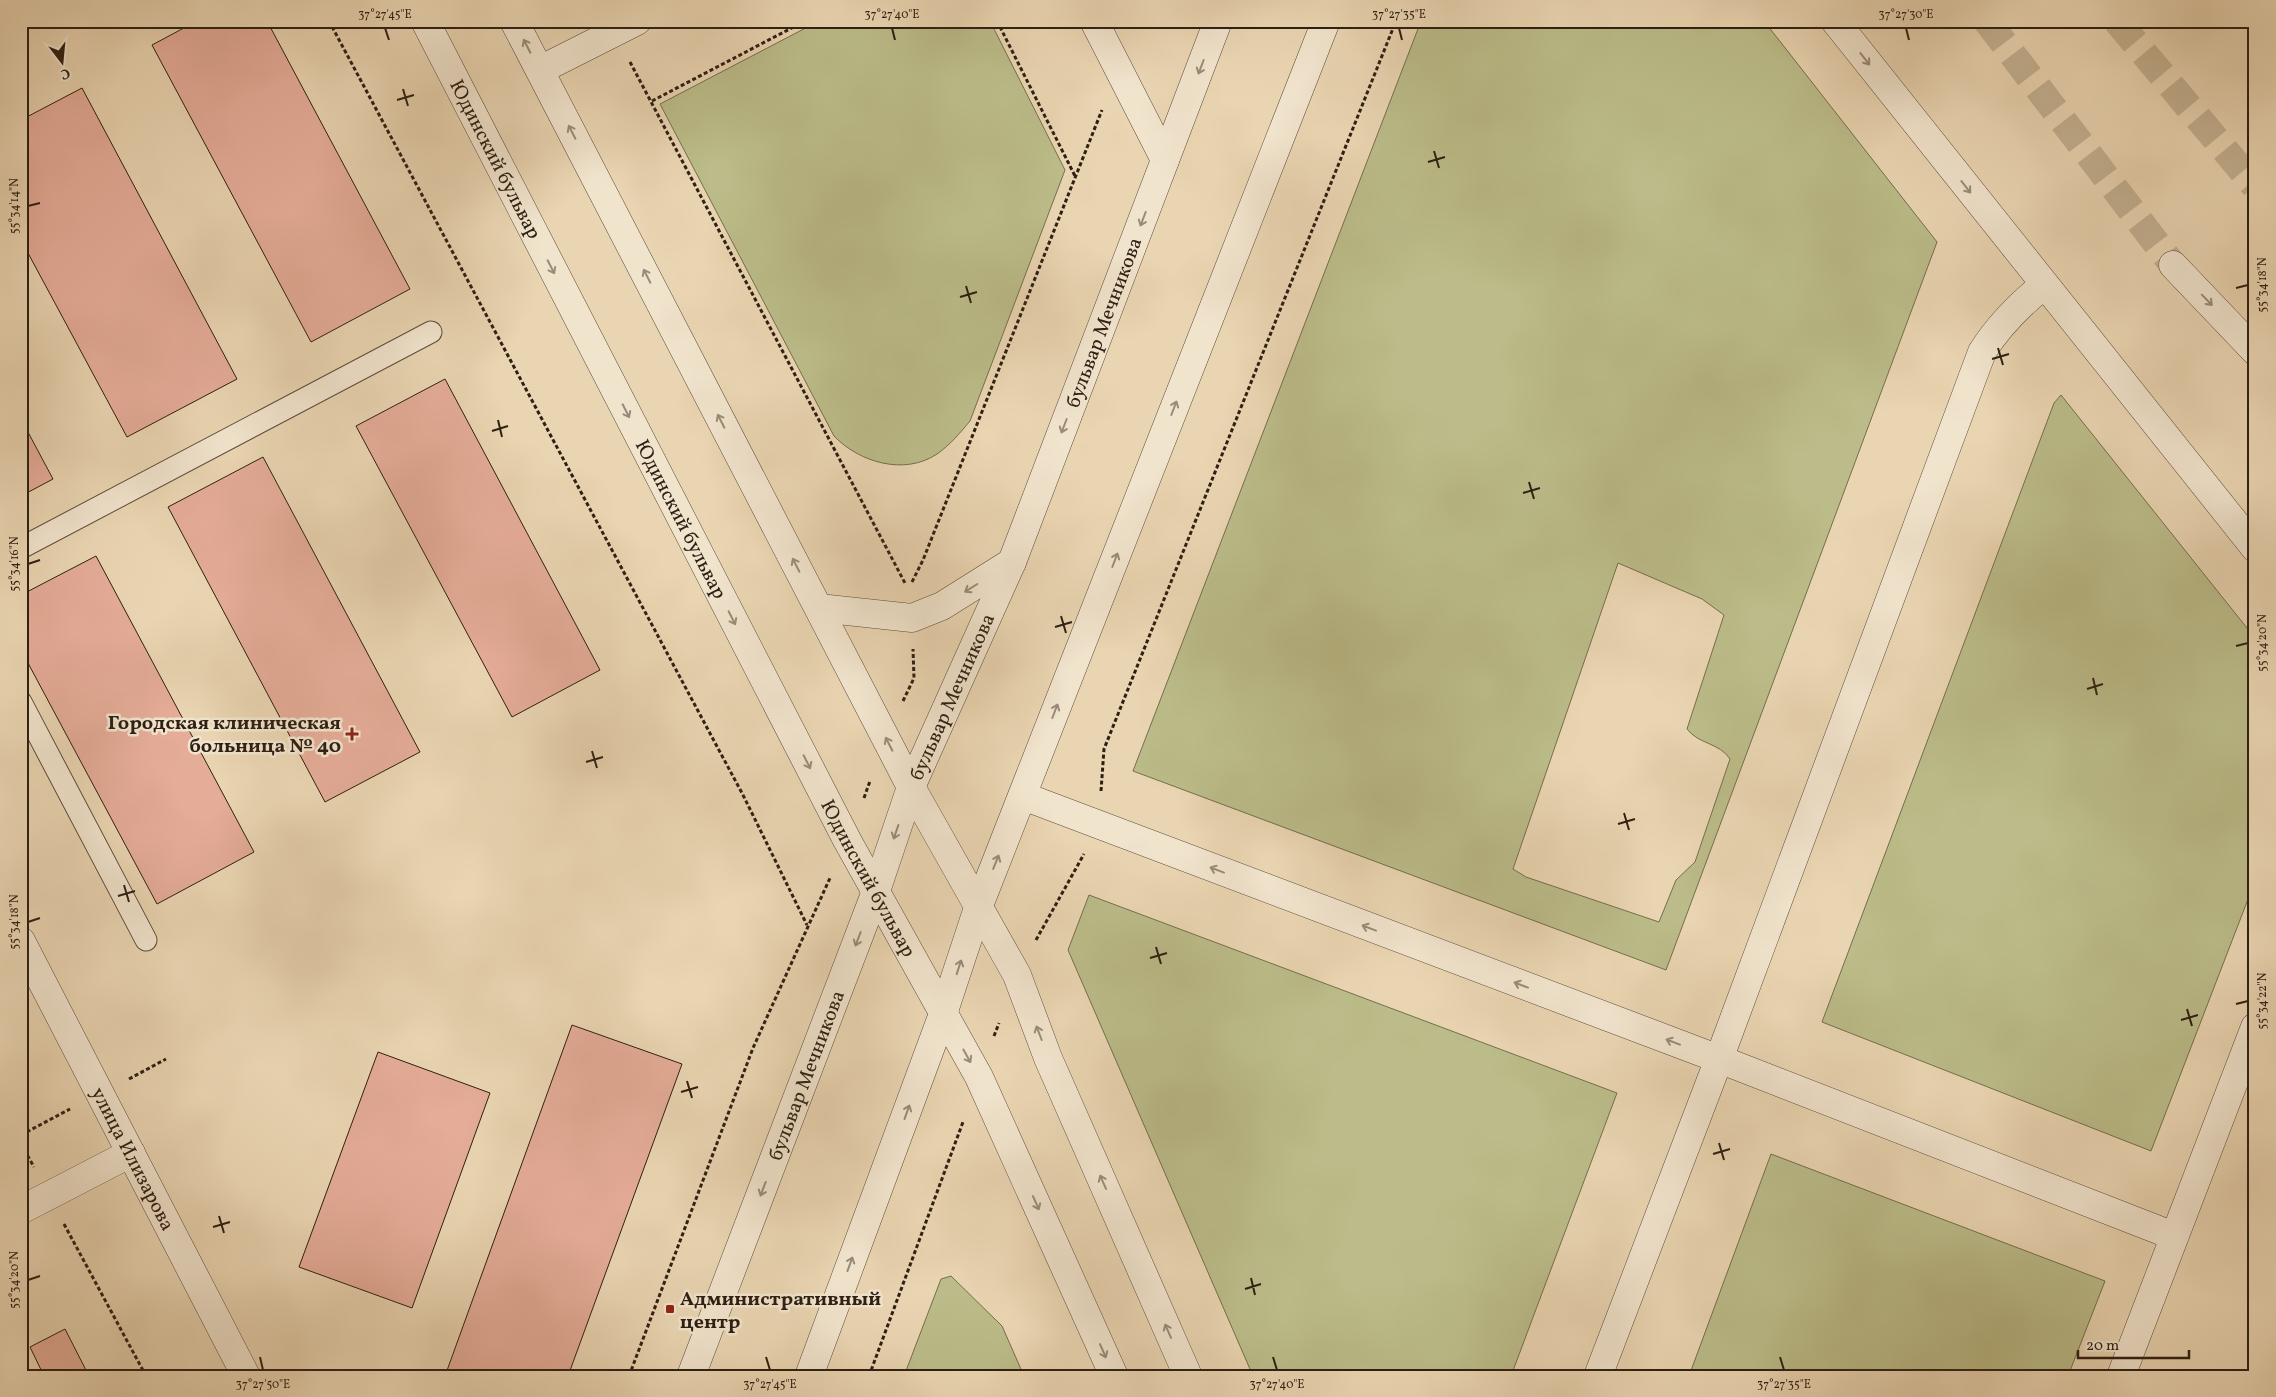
<svg xmlns="http://www.w3.org/2000/svg" width="2276" height="1397" font-family="Vollkorn,serif">
  <style>
    .green { fill: #bbbc89; stroke: #746e4e; fill-rule: evenodd }
    .building { fill: #e5ac98; stroke: #2d1f13 }
    .lines { fill: none; stroke-linecap: round; stroke-linejoin: round }
    .tertiary-tunnel { stroke: #c4b192; stroke-width: 28; stroke-dasharray: 28 14; stroke-linecap: butt }
    .secondary-tunnel { stroke: #c4b192; stroke-width: 28; stroke-dasharray: 28 14; stroke-linecap: butt }
    .service-casing { stroke: #5c4c3b; stroke-width: 23 }
    .minor-casing { stroke: #5c4c3b; stroke-width: 29 }
    .tertiary-casing { stroke: #5c4c3b; stroke-width: 29 }
    .path { stroke: #2d1f13; stroke-width: 3; stroke-dasharray: 4 2.5; stroke-linecap: butt }
    .service { stroke: #f1e4cd; stroke-width: 21 }
    .minor { stroke: #f1e4cd; stroke-width: 28 }
    .tertiary { stroke: #f1e4cd; stroke-width: 28 }
    .oneway { stroke: #998b79 }
    .ticks { fill: none; stroke: #2d1f13; stroke-width: 2 }
    .poi-dot { fill: #8f2418; stroke: #f1e4cd; stroke-width: 2 }
    .labels { text-anchor: middle; stroke-width: 5; stroke-linejoin: round; paint-order: stroke }
    .street-label { font-size: 20px; fill: #2d1f13; stroke: #f1e4cd }
    .poi-label { font-size: 20px; font-weight: bold; fill: #2d1f13; stroke: #f1e4cd; text-anchor: end }
    .neatline { fill: none; stroke: #2d1f13; stroke-width: 2 }
    .ticks-label { font-size: 12px; text-anchor: middle; fill: #2d1f13 }
  </style>
  <rect width="100%" height="100%" fill="#ead5b2"/>
  <filter id="stains"><feTurbulence type="fractalNoise" baseFrequency=".004" numOctaves="4"/><feColorMatrix values="0 0 0 0 .2 0 0 0 0 .09 0 0 0 0 .02 0 0 0 .5 -.17"/></filter>
  <radialGradient id="worn" r=".72"><stop offset=".6" stop-color="#630" stop-opacity="0"/><stop offset="1" stop-color="#630" stop-opacity=".3"/></radialGradient>
  <path class="green" d="M819,21H990L1065,170L970,421C960,433 950,445 937,454C904,476 859,462 834,436L660,104Z
    M1421,21H1764L1937,242L1666,970L1133,771ZM1618,563L1702,599L1724,615L1687,729C1698,744 1720,743 1730,759L1695,862L1676,880L1659,922L1526,877L1513,869Z
    M2061,395L2255,638V881L2151,1151L1822,1022L2054,403Z
    M1089,895L1617,1093L1511,1376H1253L1068,950Z
    M1771,1154L2105,1281L2068,1376H1689Z
    M951,1276L1002,1326L1024,1376H904L941,1279Z"/>
  <path class="building" d="M197,21H267L410,289L311,342L152,45Z
    M82,88L237,379L127,437L21,240V120Z
    M445,379L600,670L512,717L356,426Z
    M21,419L53,479L21,496Z
    M263,457L420,752L325,802L168,507Z
    M96,556L254,852L157,904L21,650V595Z
    M572,1025L682,1064L568,1376H445Z
    M378,1052L490,1093L412,1308L299,1267Z
    M65,1329L89,1376H44L30,1347Z"/>
  <g class="lines">
    <path class="tertiary-tunnel" d="M1987,21L2173,265"/>
    <path class="secondary-tunnel" d="M2117,21L2255,186"/>
    <defs>
      <path id="service" d="M21,548L431,332
        M21,702L146,940"/>
      <g id="minor">
        <path d="M1094,21L1165,160"/>
        <path d="M1835,21L2255,548"/>
        <path d="M540,70L637,21"/>
        <path d="M1023,796L1719,1059L2174,1236"/>
        <path id="s1" d="M21,941L246,1376"/>
        <path d="M21,1210L131,1153"/>
        <path d="M1598,1376L1719,1059L1982,352C1999,325 2019,305 2044,285"/>
        <path d="M2121,1376L2255,1027"/>
      </g>
      <g id="tertiary">
        <path id="s2" d="M425,21L847,840L979,1077L1114,1376"/>
        <path d="M514,21L911,787L1017,975L1048,1058L1188,1376"/>
        <path d="M2173,265L2255,351"/>
        <path d="M819,608L912,618L942,606L1012,562"/>
        <path id="s3" d="M691,1376L875,894L911,787L1012,562L1218,21"/>
        <path d="M809,1376L943,1014L978,908L1326,21"/>
      </g>
    </defs>
    <use href="#service" class="service-casing"/>
    <use href="#minor" class="minor-casing"/>
    <use href="#tertiary" class="tertiary-casing"/>
    <path class="path" d="M329,21L743,795L807,925
      M997,21L1075,176
      M630,62L906,585
      M652,101L805,21
      M912,582L923,560L1102,110
      M903,701L914,678L913,649
      M1101,791L1104,749L1396,21
      M864,798L870,781
      M1036,940L1084,854
      M994,1036L999,1023
      M129,1079L166,1059
      M21,1135L70,1109
      M21,1144L34,1167
      M64,1224L146,1376
      M629,1376L753,1048L830,878
      M869,1376L963,1122"/>
    <use href="#service" class="service"/>
    <use href="#minor" class="minor"/>
    <use href="#tertiary" class="tertiary"/>
  </g>
  <defs><path id="oneway-shaft" d="M-6 0H5M1.5-3L5.5 0L1.5 3" fill="none" stroke-width="1.6" stroke-linecap="round" stroke-linejoin="round" transform="scale(1.25)"/></defs>
  <g class="oneway">
    <use href="#oneway-shaft" transform="translate(527 46) rotate(-117)"/>
    <use href="#oneway-shaft" transform="translate(1865 59) rotate(52)"/>
    <use href="#oneway-shaft" transform="translate(1201 67) rotate(111)"/>
    <use href="#oneway-shaft" transform="translate(572 132) rotate(-117)"/>
    <use href="#oneway-shaft" transform="translate(1966 187) rotate(52)"/>
    <use href="#oneway-shaft" transform="translate(1143 219) rotate(111)"/>
    <use href="#oneway-shaft" transform="translate(551 267) rotate(63)"/>
    <use href="#oneway-shaft" transform="translate(647 276) rotate(-117)"/>
    <use href="#oneway-shaft" transform="translate(2207 300) rotate(46)"/>
    <use href="#oneway-shaft" transform="translate(1174 408) rotate(-69)"/>
    <use href="#oneway-shaft" transform="translate(626 411) rotate(63)"/>
    <use href="#oneway-shaft" transform="translate(721 421) rotate(-117)"/>
    <use href="#oneway-shaft" transform="translate(1064 426) rotate(111)"/>
    <use href="#oneway-shaft" transform="translate(1115 560) rotate(-69)"/>
    <use href="#oneway-shaft" transform="translate(796 565) rotate(-117)"/>
    <use href="#oneway-shaft" transform="translate(971 588) rotate(148)"/>
    <use href="#oneway-shaft" transform="translate(732 618) rotate(63)"/>
    <use href="#oneway-shaft" transform="translate(1055 711) rotate(-69)"/>
    <use href="#oneway-shaft" transform="translate(889 744) rotate(-117)"/>
    <use href="#oneway-shaft" transform="translate(807 762) rotate(63)"/>
    <use href="#oneway-shaft" transform="translate(896 832) rotate(109)"/>
    <use href="#oneway-shaft" transform="translate(996 862) rotate(-68)"/>
    <use href="#oneway-shaft" transform="translate(1217 870) rotate(-159)"/>
    <use href="#oneway-shaft" transform="translate(1369 928) rotate(-159)"/>
    <use href="#oneway-shaft" transform="translate(858 939) rotate(111)"/>
    <use href="#oneway-shaft" transform="translate(959 967) rotate(-72)"/>
    <use href="#oneway-shaft" transform="translate(1521 985) rotate(-159)"/>
    <use href="#oneway-shaft" transform="translate(1039 1033) rotate(-111)"/>
    <use href="#oneway-shaft" transform="translate(1673 1042) rotate(-159)"/>
    <use href="#oneway-shaft" transform="translate(967 1056) rotate(61)"/>
    <use href="#oneway-shaft" transform="translate(907 1112) rotate(-70)"/>
    <use href="#oneway-shaft" transform="translate(1103 1182) rotate(-114)"/>
    <use href="#oneway-shaft" transform="translate(763 1189) rotate(111)"/>
    <use href="#oneway-shaft" transform="translate(1036 1203) rotate(66)"/>
    <use href="#oneway-shaft" transform="translate(850 1264) rotate(-70)"/>
    <use href="#oneway-shaft" transform="translate(1168 1331) rotate(-114)"/>
    <use href="#oneway-shaft" transform="translate(1103 1351) rotate(66)"/>
  </g>
  <path class="ticks" d="M385,28L389,40M892,28L895,40M1399,28L1402,40M1906,28L1909,40M403,89L408,106M397,100L414,95M1434,151L1439,168M1428,162L1445,157M28,206L40,203M966,286L971,303M2236,288L2248,285M960,297L977,292M1998,348L2003,365M1992,359L2009,354M498,420L502,437M492,431L508,426M1529,482L1534,499M1523,493L1540,488M28,564L40,560M1061,616L1066,633M1055,627L1072,622M2236,646L2248,643M2093,678L2097,695M2087,689L2103,684M592,751L597,768M586,762L603,757M1624,813L1629,830M1618,824L1635,819M124,885L129,902M118,896L135,891M28,922L40,918M1156,947L1161,964M1150,958L1167,953M2236,1004L2248,1001M2187,1009L2192,1026M2181,1020L2198,1015M687,1081L692,1098M681,1092L698,1087M1719,1143L1724,1160M1713,1154L1730,1149M219,1216L224,1233M213,1227L230,1222M1251,1278L1255,1295M28,1280L40,1276M1245,1289L1261,1284M260,1357L263,1370M766,1357L770,1370M1273,1357L1277,1370M1780,1357L1784,1370"/>
  <g class="poi-dot">
    <path d="M349.5 726.5h5v5h5v5h-5v5h-5v-5h-5v-5h5z"/>
    <rect x="665" y="1304" width="10" height="10" rx="2.5"/>
  </g>
  <g class="labels">
    <g class="street-label">
      <text dy="7" stroke="none"><textPath href="#s2" startOffset="155">Юдинский бульвар</textPath></text>
      <text dy="7" stroke="none"><textPath href="#s3" startOffset="1132">бульвар Мечникова</textPath></text>
      <text dy="7" stroke="none"><textPath href="#s2" startOffset="560">Юдинский бульвар</textPath></text>
      <text dy="7" stroke="none"><textPath href="#s3" startOffset="728">бульвар Мечникова</textPath></text>
      <text dy="7" stroke="none"><textPath href="#s2" startOffset="965">Юдинский бульвар</textPath></text>
      <text dy="7" stroke="none"><textPath href="#s3" startOffset="322">бульвар Мечникова</textPath></text>
      <text dy="7" stroke="none"><textPath href="#s1" startOffset="245">улица Илизарова</textPath></text>
    </g>
    <g class="poi-label">
      <text x="341" y="729">Городская клиническая<tspan x="341" dy="23">больница № 40</tspan></text>
      <text x="680" y="1305" text-anchor="start">Административный<tspan x="680" dy="23">центр</tspan></text>
    </g>
  </g>
  <rect width="2276" height="1397" fill="none" stroke="#ead5b2" stroke-width="55"/>
  <g transform="translate(62 62) rotate(164)" stroke="#f1e4cd" stroke-width="4" paint-order="stroke">
  <path d="M0-4L9 19L0 12L-9 19Z" fill="#2d1f13"/>
  <text y="-8" font-size="14" font-weight="bold" text-anchor="middle" fill="#2d1f13">С</text>
  </g>
  <path d="M2078 1350v8h111v-8" fill="none" stroke="#2d1f13" stroke-width="2.5"/>
  <text x="2086" y="1350" font-size="15" fill="#2d1f13" stroke="#f1e4cd" stroke-width="4" paint-order="stroke">20 m</text>
  <rect x="28" y="28" width="2220" height="1342" class="neatline"/>
  <g class="ticks-label">
    <text x="385" y="18">37°27'45"E</text>
    <text x="892" y="18">37°27'40"E</text>
    <text x="1399" y="18">37°27'35"E</text>
    <text x="1906" y="18">37°27'30"E</text>
    <text transform="translate(14 206) rotate(-90)" y="4">55°34'14"N</text>
    <text transform="translate(2262 285) rotate(-90)" y="4">55°34'18"N</text>
    <text transform="translate(14 564) rotate(-90)" y="4">55°34'16"N</text>
    <text transform="translate(2262 643) rotate(-90)" y="4">55°34'20"N</text>
    <text transform="translate(14 922) rotate(-90)" y="4">55°34'18"N</text>
    <text transform="translate(2262 1001) rotate(-90)" y="4">55°34'22"N</text>
    <text transform="translate(14 1280) rotate(-90)" y="4">55°34'20"N</text>
    <text x="263" y="1388">37°27'50"E</text>
    <text x="770" y="1388">37°27'45"E</text>
    <text x="1277" y="1388">37°27'40"E</text>
    <text x="1784" y="1388">37°27'35"E</text>
  </g>
  <rect width="100%" height="100%" filter="url(#stains)"/>
  <rect width="100%" height="100%" fill="url(#worn)"/>
</svg>
